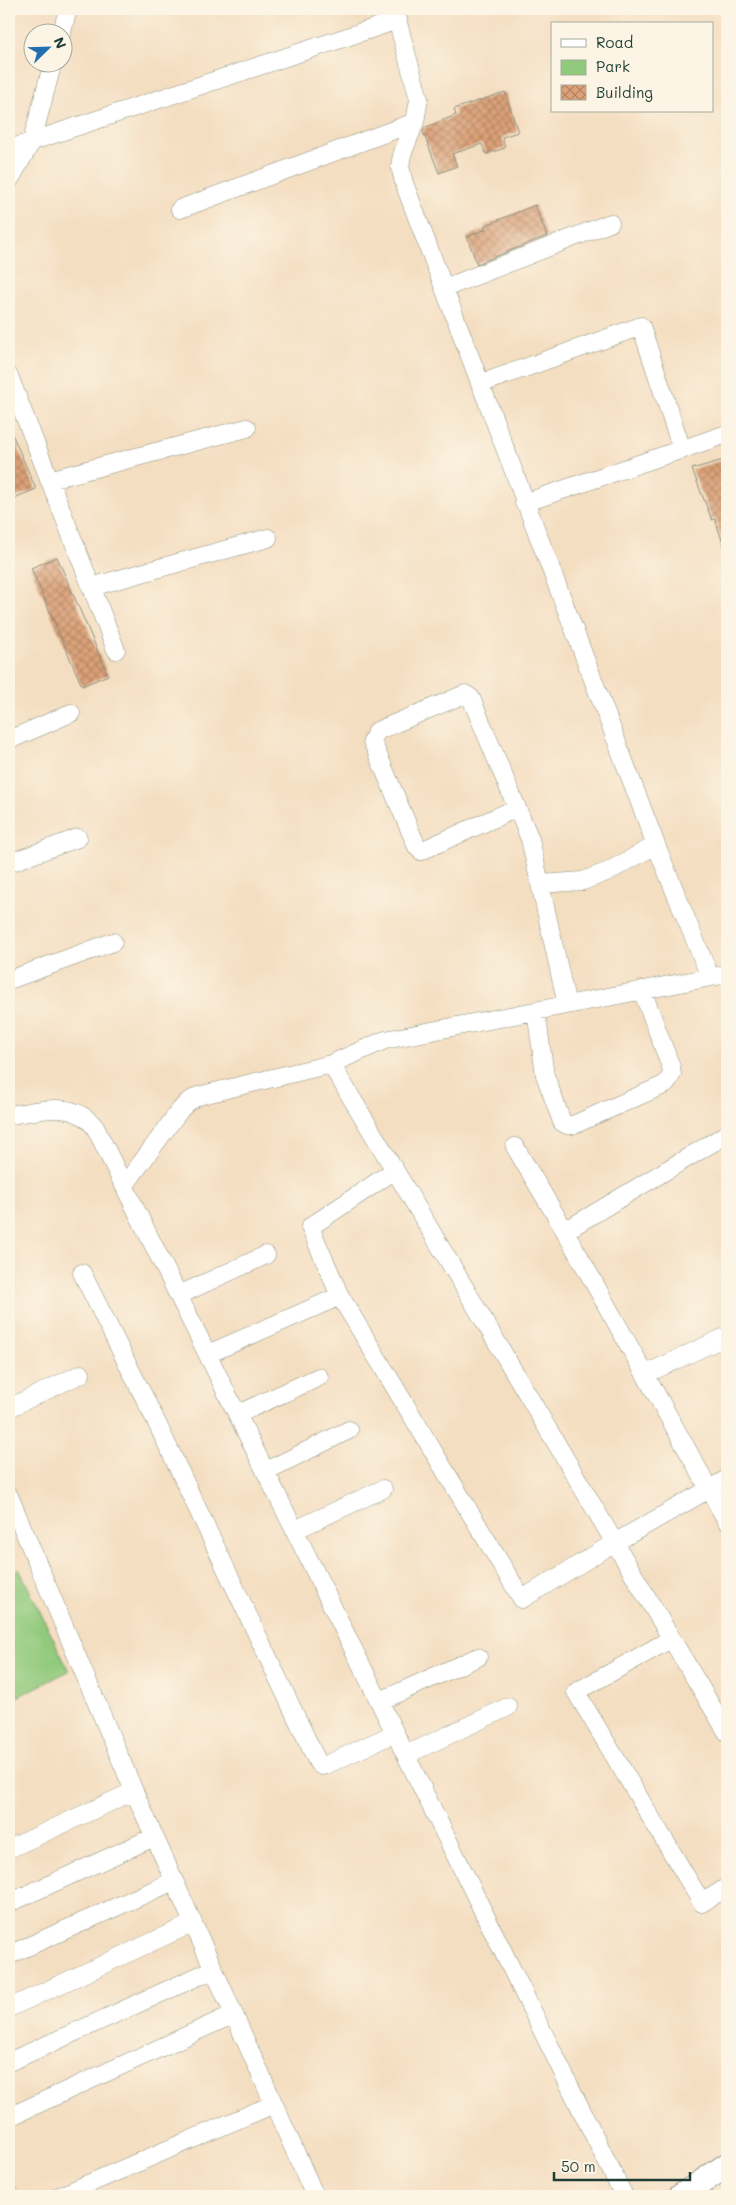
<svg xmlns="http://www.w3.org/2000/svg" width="736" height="2205" font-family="Mali,sans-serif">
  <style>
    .park { fill: #92ca7d; stroke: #588458 }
    .building { fill: url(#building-cross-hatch) }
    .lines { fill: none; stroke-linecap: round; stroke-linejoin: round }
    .street-casing { stroke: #8a8e7a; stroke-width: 19 }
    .secondary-casing { stroke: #8a8e7a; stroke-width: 26 }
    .street { stroke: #fff; stroke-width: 18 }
    .secondary { stroke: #fff; stroke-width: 24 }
  </style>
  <defs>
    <pattern id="building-cross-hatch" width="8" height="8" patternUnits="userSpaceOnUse" patternTransform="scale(1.25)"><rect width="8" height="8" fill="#dca178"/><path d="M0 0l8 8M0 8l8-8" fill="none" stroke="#b28463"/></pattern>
  </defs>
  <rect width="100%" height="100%" fill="#fcf5e5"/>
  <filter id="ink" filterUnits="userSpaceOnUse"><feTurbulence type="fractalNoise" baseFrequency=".02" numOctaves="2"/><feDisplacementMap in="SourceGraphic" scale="10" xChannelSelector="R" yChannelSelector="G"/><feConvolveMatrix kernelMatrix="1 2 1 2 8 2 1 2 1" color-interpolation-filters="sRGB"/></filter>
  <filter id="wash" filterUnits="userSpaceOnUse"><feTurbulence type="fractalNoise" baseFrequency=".0096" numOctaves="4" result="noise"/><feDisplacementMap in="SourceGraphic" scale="20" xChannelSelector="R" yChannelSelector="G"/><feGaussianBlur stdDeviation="1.12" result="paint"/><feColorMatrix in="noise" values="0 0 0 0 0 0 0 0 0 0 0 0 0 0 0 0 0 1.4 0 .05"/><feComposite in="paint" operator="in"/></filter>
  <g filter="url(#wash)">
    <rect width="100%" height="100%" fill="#f4dec1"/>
    <path class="park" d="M19,1569L69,1671L15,1698L9,1691V1574Z"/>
    <g id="blocks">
      <path class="building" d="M505,92L518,132L502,137L505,148L486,154L482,144L452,154L457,166L439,173L423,132L424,128L456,115L454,109Z
        M535,205L547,236L477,264L467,237L486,229L484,226Z
        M9,427L36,489L9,500Z
        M727,459V546H724L715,519L712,520L692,469Z
        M57,557L108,675L82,686L31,568Z"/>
    </g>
  </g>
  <g filter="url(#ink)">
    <use href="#blocks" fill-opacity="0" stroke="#8a8e7a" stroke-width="1"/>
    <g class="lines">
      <defs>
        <path id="street" d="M394,9L419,99L415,122L402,155L400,166L404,183L656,845L710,977
          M62,32L68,9
          M9,149L398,20
          M9,181L32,141L53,62
          M180,209L415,122
          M445,288L610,223
          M9,376L116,650
          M480,384L641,326L682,450
          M49,480L247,428
          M524,503L727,434
          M91,587L268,538
          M9,740L71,713
          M517,808L421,851L417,847L372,741L377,731L465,694L471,698L530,839L567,1005
          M9,863L78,838
          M540,884L583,881L609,871L656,845
          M9,980L113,942
          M536,1011L545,1075L562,1122L567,1125H573L666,1084L672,1074L671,1067L642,990
          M331,1064C465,1285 594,1510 727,1732
          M9,1115C40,1111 73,1099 95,1127L624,2196
          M515,1147L565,1231L727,1521
          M395,1170L310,1227L340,1296L522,1599L614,1543L727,1479
          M125,1185L180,1110L188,1102L198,1096L331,1064L385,1040L727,974
          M565,1231L727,1134
          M82,1273L154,1417L318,1763L322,1766L326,1765L395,1733
          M179,1295L266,1255
          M208,1354L340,1296
          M646,1374L727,1336
          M9,1408L81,1374
          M238,1414L319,1377
          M266,1471L349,1430
          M9,1496L134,1791L315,2196
          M295,1530L383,1489
          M671,1639L576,1692L702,1903L727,1887
          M380,1701L478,1657
          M406,1755L508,1707
          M9,1849L134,1791
          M9,1903L154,1837
          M9,1955L174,1881
          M9,2008L193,1923
          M9,2062L214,1969
          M9,2117L234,2014
          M9,2193L10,2196
          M60,2196L274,2104"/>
        <path id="secondary" d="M681,2196L727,2165"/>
      </defs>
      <use href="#street" class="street-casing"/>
      <use href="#secondary" class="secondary-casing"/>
      <use href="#street" class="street"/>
      <use href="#secondary" class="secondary"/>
    </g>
  </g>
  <rect width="736" height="2205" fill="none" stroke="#fcf5e5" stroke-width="30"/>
  <rect x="551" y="22" width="162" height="90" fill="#fcf5e5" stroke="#a4ab9e"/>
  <rect x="561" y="39" width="25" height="8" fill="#ffffff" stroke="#a4ab9e"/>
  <text x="596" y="48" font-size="15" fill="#1f3d34">Road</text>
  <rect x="561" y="60" width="25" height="15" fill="#92ca7d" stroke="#a4ab9e"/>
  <text x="596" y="72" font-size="15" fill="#1f3d34">Park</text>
  <rect x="561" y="85" width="25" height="15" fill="url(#building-cross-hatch)" stroke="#a4ab9e"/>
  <text x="596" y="98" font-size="15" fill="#1f3d34">Building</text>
  <g transform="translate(48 48) rotate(67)"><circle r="24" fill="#fcf5e5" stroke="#a4ab9e"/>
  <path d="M0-4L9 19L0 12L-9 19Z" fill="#1f6fb2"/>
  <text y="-8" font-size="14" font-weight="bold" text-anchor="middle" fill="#1f3d34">N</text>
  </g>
  <path d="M554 2172v8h136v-8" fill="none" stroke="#1f3d34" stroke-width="2.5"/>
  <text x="561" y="2172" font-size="15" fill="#1f3d34" stroke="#fcf5e5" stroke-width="4" paint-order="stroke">50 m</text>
</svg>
